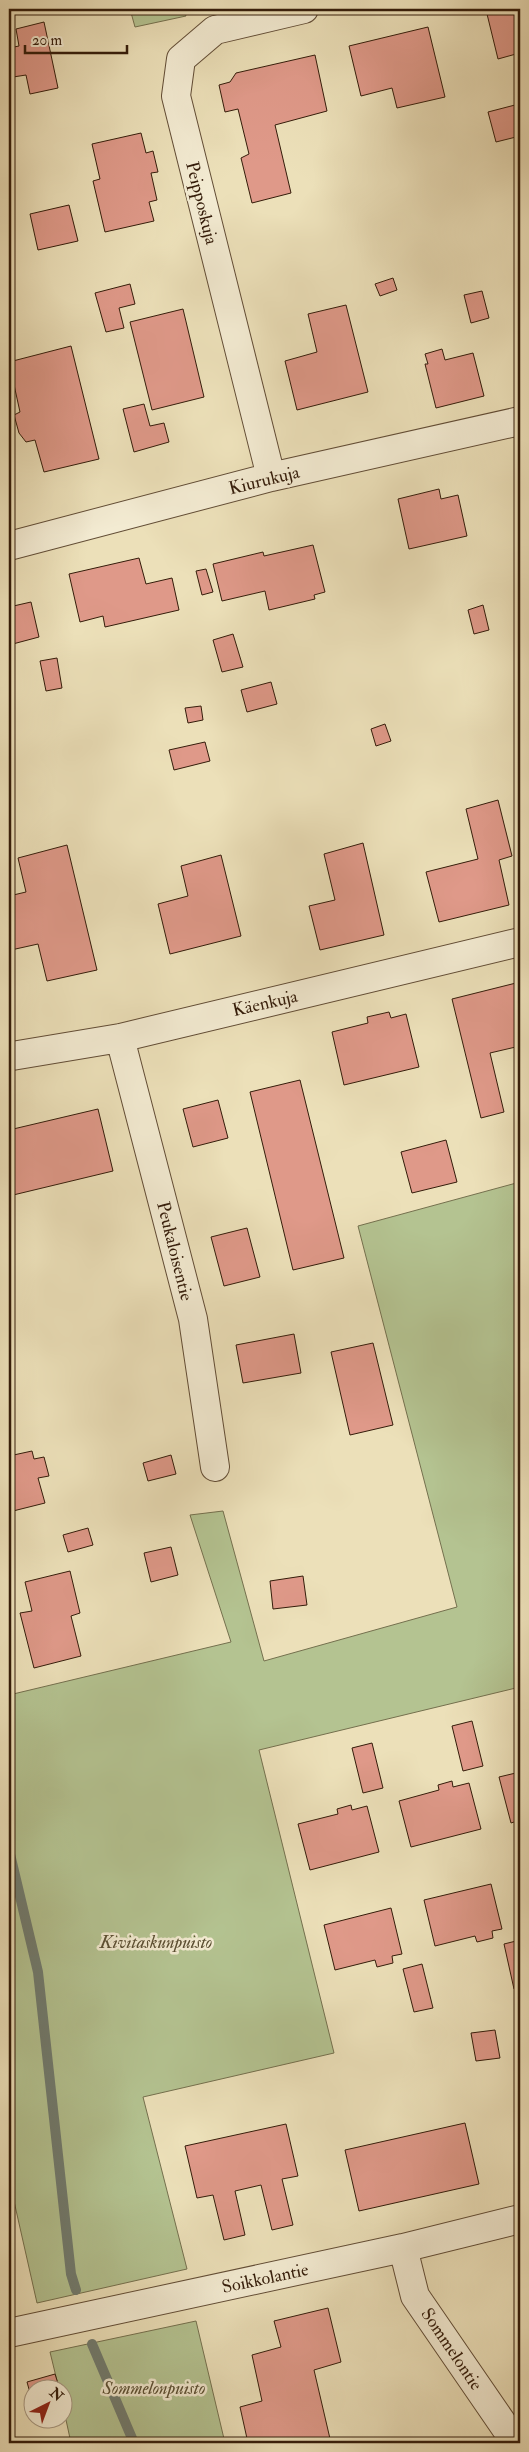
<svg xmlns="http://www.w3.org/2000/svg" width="529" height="2452" font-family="'IM FELL Double Pica',serif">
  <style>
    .green { fill: #b4c391; stroke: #74704e }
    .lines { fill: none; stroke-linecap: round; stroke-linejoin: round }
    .stream { stroke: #717c70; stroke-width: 10 }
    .building { fill: #df9989; stroke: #341c0a }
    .minor-casing { stroke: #624d36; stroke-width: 30 }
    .minor { stroke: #f3ebd2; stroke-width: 28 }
    .labels { text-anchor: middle; stroke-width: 5; stroke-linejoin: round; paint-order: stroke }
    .street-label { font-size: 18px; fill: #341c0a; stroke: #f3ebd2 }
    .park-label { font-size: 18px; font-style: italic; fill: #5a4e32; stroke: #f3ebd2 }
  </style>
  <rect width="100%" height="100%" fill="#ece0b9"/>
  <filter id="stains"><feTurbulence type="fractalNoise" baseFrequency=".004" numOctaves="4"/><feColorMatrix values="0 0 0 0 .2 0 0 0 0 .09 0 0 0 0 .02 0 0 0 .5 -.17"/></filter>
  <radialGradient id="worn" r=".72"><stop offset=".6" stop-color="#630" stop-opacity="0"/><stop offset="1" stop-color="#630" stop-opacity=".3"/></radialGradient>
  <path class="green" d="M130,9H184L186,16L135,27Z
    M520,1182V1687L259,1750L334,2053L143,2097L187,2269L37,2303L9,2179V1695L231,1642L190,1515L223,1511L264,1661L457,1607L358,1226Z
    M196,2321L225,2443H71L63,2406L62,2390L59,2389L50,2352Z"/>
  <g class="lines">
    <path class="stream" d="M9,1850L38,1972L71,2274L76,2290
      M92,2344L134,2443"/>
  </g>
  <path class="building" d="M509,9H520V59L518,60L516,54L498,59L487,14Z
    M44,22L58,88L30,94L26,75L13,77L9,48L19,46L16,29Z
    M428,27L445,97L397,108L392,88L361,96L349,46Z
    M315,55L327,111L275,125L291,193L252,203L241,158L249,154L238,109L225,112L219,85L230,82L236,73Z
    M515,105L520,126V136L496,142L488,112Z
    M141,133L146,153L153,151L158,172L151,173L157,200L149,202L154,221L105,232L93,181L100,179L92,144Z
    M69,205L78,241L38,250L30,214Z
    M393,278L397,290L380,296L375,284Z
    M130,284L135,304L119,308L124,328L106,332L95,293Z
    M482,291L489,318L471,323L464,295Z
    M346,305L368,392L297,410L285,361L317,352L308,314Z
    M183,309L204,397L152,410L130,322Z
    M71,346L99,459L44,472L35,440L26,442L19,433L14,415L20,412L9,362Z
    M442,349L445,360L473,353L484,396L436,408L425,364H428L425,354Z
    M144,404L150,426L164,423L169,442L134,452L123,409Z
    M439,489L441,499L458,495L467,536L409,549L398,499Z
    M313,545L325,592L314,595L315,599L269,610L265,591L222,601L213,564L263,552L264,556Z
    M139,558L146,584L172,578L179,610L105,627L103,616L80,622L69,574Z
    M206,569L213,592L202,595L196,571Z
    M31,602L39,637L9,645V607Z
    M483,605L489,630L474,634L468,610Z
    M233,634L243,667L222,672L213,640Z
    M57,658L62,688L46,691L40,661Z
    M271,682L277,704L247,712L241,690Z
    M201,706L203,720L188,723L185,708Z
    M385,724L391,741L376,746L371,729Z
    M205,742L210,761L174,770L169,750Z
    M498,800L512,856L499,860L509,905L439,922L426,872L478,859L466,809Z
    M363,843L384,935L320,950L309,906L335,900L324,854Z
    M67,845L97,970L47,981L38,944L11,950L9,941V896L26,892L18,858Z
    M221,855L241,936L170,954L158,904L188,896L181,866Z
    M520,982V1046L490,1053L504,1112L481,1118L452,999Z
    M389,1012L391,1018L406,1014L419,1067L344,1085L332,1032L368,1023L367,1017Z
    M300,1080L344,1258L293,1270L250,1092Z
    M218,1100L228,1138L193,1147L183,1109Z
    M98,1109L113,1171L9,1196V1130Z
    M446,1140L457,1182L412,1193L401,1152Z
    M247,1228L260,1277L224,1286L211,1237Z
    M294,1334L301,1373L243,1383L236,1345Z
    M373,1343L393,1425L350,1435L331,1352Z
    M32,1451L34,1459L44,1457L49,1476L38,1478L45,1503L9,1512V1456Z
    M171,1455L176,1474L148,1481L143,1463Z
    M88,1528L93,1545L68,1552L63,1535Z
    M171,1547L178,1575L151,1582L144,1553Z
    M70,1571L80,1613L71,1616L81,1656L34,1668L20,1613L32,1611L25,1582Z
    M303,1576L307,1605L273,1609L270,1581Z
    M472,1721L483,1766L463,1771L452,1726Z
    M372,1743L383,1788L363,1793L352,1748Z
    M520,1772V1820L511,1823L499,1777Z
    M452,1781L453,1787L469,1783L481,1829L411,1847L399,1801L439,1790L438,1785Z
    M351,1805L352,1810L367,1806L379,1852L310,1870L298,1824L338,1814L337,1809Z
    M491,1884L502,1929L492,1931L493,1938L477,1942L475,1936L435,1946L424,1900Z
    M391,1908L402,1954L392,1956L393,1963L377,1967L375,1960L335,1970L324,1925Z
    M520,1940V1987L514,1989L504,1944Z
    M422,1964L433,2008L414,2012L403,1969Z
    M495,2030L500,2058L476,2061L471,2033Z
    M465,2123L479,2184L359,2211L345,2150Z
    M286,2124L298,2176L282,2179L293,2225L272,2230L261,2185L235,2191L245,2235L224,2240L213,2195L197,2198L185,2146Z
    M328,2308L341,2362L314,2370L331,2443H248L240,2407L262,2401L252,2355L281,2347L274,2321Z
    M55,2374L60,2390H32V2400L27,2382Z"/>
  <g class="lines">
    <defs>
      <path id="minor" d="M271,477L176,96L181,59L215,30L304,9
        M9,546L271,477L520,421
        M120,1038L193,1319L215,1467
        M9,1054L12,1056L120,1038L520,942
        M403,2248L415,2296L516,2443
        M9,2333L403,2248L520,2219"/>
    </defs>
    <use href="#minor" class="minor-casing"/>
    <use href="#minor" class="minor"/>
  </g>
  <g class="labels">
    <g class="street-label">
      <text transform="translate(202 203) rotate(76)" y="6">Peipposkuja</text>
      <text transform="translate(264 480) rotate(-14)" y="6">Kiurukuja</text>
      <text transform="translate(265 1003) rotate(-13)" y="6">Käenkuja</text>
      <text transform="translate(175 1251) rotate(76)" y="6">Peukaloisentie</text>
      <text transform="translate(265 2278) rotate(-12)" y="6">Soikkolantie</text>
      <text transform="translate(452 2349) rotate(56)" y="6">Sommelontie</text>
    </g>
    <g class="park-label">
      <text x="156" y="1948">Kivitaskunpuisto</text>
      <text x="154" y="2394">Sommelonpuisto</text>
    </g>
  </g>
  <rect width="529" height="2452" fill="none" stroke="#ece0b9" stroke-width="30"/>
  <rect x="10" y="10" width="509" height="2432" fill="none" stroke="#341c0a" stroke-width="2.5"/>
  <rect x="15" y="15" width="499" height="2422" fill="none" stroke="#341c0a"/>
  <g transform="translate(48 2404) rotate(42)"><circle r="24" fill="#f3ebd2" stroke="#a79882"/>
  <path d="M0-4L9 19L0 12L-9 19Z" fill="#8f2418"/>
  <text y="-8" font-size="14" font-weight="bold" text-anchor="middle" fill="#341c0a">N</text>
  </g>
  <path d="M25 45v8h102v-8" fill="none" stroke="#341c0a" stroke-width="2.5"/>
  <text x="32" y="45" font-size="15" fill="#341c0a" stroke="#f3ebd2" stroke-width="4" paint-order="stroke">20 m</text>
  <rect width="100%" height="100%" filter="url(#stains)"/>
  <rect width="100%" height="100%" fill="url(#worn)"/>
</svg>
